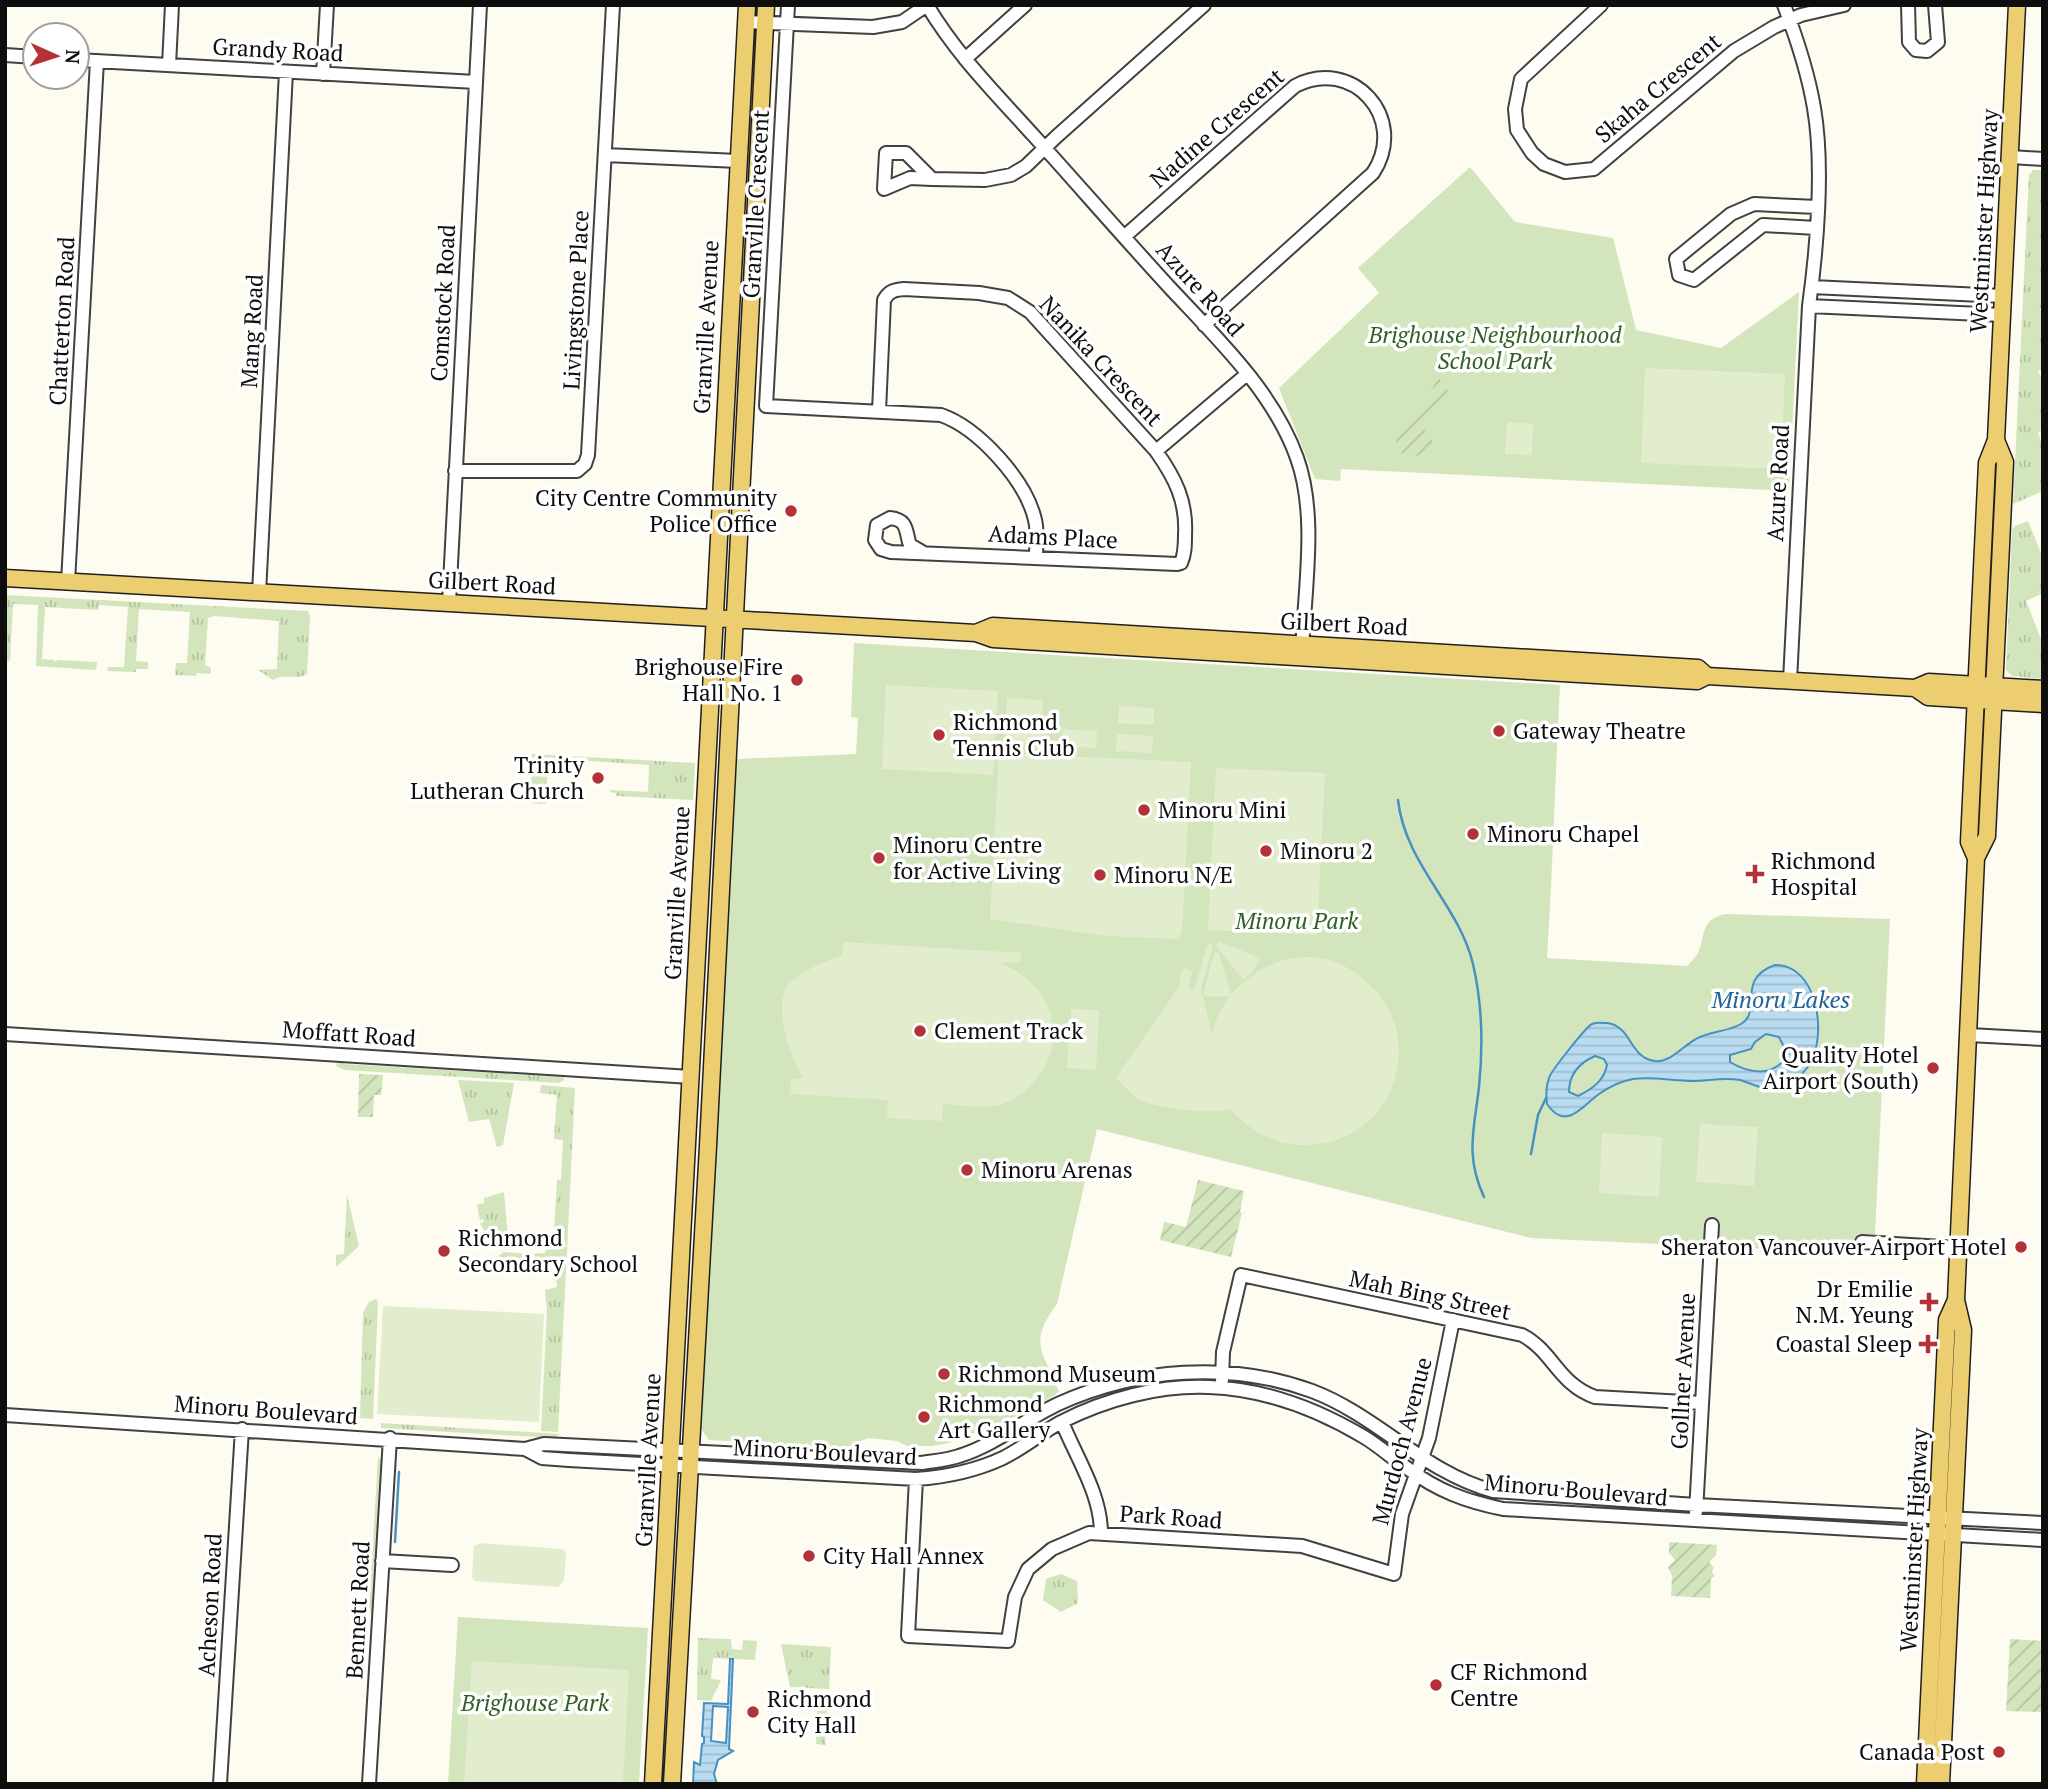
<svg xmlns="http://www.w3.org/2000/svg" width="2048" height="1789" font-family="'PT Serif',serif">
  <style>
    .grass { fill: url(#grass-tufts) }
    .park { fill: #d2e5bc }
    .garden { fill: url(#garden-furrows) }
    .pitch { fill: #e2edcd }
    .water { fill: url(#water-rules); stroke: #4691c1; stroke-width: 2; fill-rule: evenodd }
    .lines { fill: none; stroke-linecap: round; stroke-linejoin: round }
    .stream { stroke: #4691c1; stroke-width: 2.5 }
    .minor-casing { stroke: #414141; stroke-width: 16 }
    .major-casing { stroke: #1f1f1f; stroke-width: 19 }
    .minor { stroke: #fff; stroke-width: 12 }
    .major { stroke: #ecce71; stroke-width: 16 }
    .poi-dot { fill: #b23238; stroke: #fff; stroke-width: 2.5 }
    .labels { text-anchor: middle; stroke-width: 7; stroke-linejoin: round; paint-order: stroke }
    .street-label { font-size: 23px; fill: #0e0e0e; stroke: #fff }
    .park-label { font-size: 23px; font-style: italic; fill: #306024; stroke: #fff }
    .poi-label { font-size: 23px; fill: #0e0e0e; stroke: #fff; text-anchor: start }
    .water-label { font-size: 24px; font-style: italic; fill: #226395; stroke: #fff }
  </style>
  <defs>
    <pattern id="grass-tufts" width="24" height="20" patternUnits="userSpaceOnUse" patternTransform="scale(1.75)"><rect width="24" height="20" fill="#d2e5bc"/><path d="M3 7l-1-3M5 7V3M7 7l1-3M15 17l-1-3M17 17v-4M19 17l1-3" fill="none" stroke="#b3c3a0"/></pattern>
    <pattern id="garden-furrows" width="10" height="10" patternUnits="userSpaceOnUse" patternTransform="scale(1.75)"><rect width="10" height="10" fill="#d2e5bc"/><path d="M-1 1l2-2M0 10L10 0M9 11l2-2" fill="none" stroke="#b3c3a0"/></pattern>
    <pattern id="water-rules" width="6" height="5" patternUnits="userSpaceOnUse" patternTransform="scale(1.75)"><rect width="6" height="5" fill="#b9dcf1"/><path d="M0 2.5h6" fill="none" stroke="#9ebccd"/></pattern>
  </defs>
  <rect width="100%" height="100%" fill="#fefbf0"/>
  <path class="grass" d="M2033,170H2043V307L2040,309L2043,316V369L2038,371L2043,383V430L2038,432L2043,447V491L2013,504L2029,175Z
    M2028,521L2043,558V593L2026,601L2043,644V679L2012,676L2006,670L2012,530L2015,526Z
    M5,595L308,611L310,616L307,674C296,681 285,672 273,680L258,670L277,669L279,621L214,616L208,618L205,665L211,668V674L197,673L196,676L175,675L176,663H187L190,612L139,609L136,661L148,662V669H136V672L107,671L108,667H124L128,607L99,605L98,610L45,607L42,659L54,660L55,662L58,660L97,662L96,670L36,666L38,605L13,604L10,661L5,660Z
    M548,755L695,763L693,800L616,796V793L610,792V790L648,792L649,765L548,758Z
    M338,1059L345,1064L564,1077V1080L559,1083L345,1070L336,1066Z
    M458,1080L514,1083L503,1145L497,1147L489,1119L469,1122Z
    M541,1085L575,1088L558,1432L541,1431L547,1310L545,1290L557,1287L555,1268L553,1267L552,1260L537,1263L534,1254L545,1253L546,1248H553L557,1180H561L563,1140L554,1139L557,1095L540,1093Z
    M504,1192L509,1250L492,1248L494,1241H490L480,1223L484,1222L483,1219L480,1220L477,1205L484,1203V1198Z
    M347,1195L359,1246L336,1267V1255L344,1254Z
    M504,1252L528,1254L531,1264L494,1272L492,1260Z
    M376,1299L378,1303L373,1419L360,1418L363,1313L369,1302Z
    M381,1423L560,1434L554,1438L381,1428Z
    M378,1458L385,1459L384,1471L381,1478L376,1549L380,1553L379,1568L375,1576L372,1617L369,1608Z
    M1061,1574L1077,1581L1078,1603L1061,1612L1043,1600L1046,1579Z
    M698,1638L731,1639L732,1649L742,1650L743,1640L757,1641L755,1660L713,1658L711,1679L721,1680L711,1701L697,1700Z
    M781,1644L831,1647L829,1689L790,1687Z
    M815,1694H828L825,1745L816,1744L817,1711L814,1710Z"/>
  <path class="park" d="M1470,167L1515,222L1613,238L1636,330L1721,348L1799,292L1789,491L1341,469L1340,481L1315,479L1279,388L1379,293L1358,268Z
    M854,643L1560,685C1555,776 1553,867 1547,958L1687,966C1691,962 1696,957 1698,953C1706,934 1700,920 1725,914L1890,919L1875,1234H1858V1253L1531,1238L1097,1129L1057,1304C1026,1345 1045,1352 1059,1392L1036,1407L992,1427L949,1443L933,1446H907L897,1441L868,1438L845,1448L709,1440L701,1429L737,759L856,754L858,718L851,717Z
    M532,754L548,755L546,804L530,803Z
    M458,1617L648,1628L639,1784H448Z"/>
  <path class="garden" d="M1439,378L1448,391L1438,415L1425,425L1424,430L1432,435V447L1425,455L1406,457L1396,448V429L1403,420L1420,408Z
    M359,1074L383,1075L381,1095H374L373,1117H358Z
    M1198,1180L1244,1191L1240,1212L1242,1213L1231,1257L1160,1240L1164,1222L1186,1227Z
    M1669,1542L1717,1545L1716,1555L1709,1562L1714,1568L1712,1571L1714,1576L1711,1578L1710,1598L1671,1596L1672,1576L1668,1567L1675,1560L1669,1553Z
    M2010,1639L2043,1641V1712L2006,1711Z"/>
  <path class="pitch" d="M1645,368L1785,374L1781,469L1641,463Z
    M1507,422L1533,424L1532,455L1505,454Z
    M886,685L998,691L993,775L882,769Z
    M1007,698L1043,700L1042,716L1006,715Z
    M1119,706L1154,708V725L1118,723Z
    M1006,726L1042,728L1041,744L1005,742Z
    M1062,729L1097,731L1096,748L1061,746Z
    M1117,734L1153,736L1152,753L1116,751Z
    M999,753L1191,762L1182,933L1176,939L1106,936L990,919Z
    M1216,768L1325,773L1317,935L1208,930Z
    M844,942L1021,953L1020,963L1006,962L1001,964C1052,982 1071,1039 1034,1082C1025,1092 1016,1099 1003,1104C984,1110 963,1105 943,1103L942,1121L887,1118L888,1100L790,1094L791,1079L803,1078C791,1058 771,1005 789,984C800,972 827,960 842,955Z
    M1219,942L1260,958L1252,972L1243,980L1216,945Z
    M1208,943L1213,945L1201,989L1212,1034L1217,1018L1229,996L1214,997L1203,995L1214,953H1219L1231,994C1274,949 1331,942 1375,990C1397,1014 1404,1046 1395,1078C1391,1092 1385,1104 1375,1115C1362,1129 1343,1140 1325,1143C1284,1150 1258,1138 1230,1109C1214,1115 1153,1109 1137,1098C1130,1093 1123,1085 1116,1078L1179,987L1181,971L1185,968L1192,972L1189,985L1191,991L1195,987Z
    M1071,1009L1099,1010L1096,1070L1067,1068Z
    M1700,1124L1758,1127L1754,1186L1696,1182Z
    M1602,1133L1662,1137L1659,1197L1599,1193Z
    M383,1306L544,1314L539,1422L377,1414Z
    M480,1543L563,1549L566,1554L564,1581L558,1587L475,1581L472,1577L474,1546Z
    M472,1661L629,1670L623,1784H464Z"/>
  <path class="water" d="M1775,965C1817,965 1826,1030 1812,1060C1807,1070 1796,1082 1786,1087C1772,1095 1754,1084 1740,1080C1724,1077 1708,1081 1692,1081C1673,1081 1651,1076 1633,1079C1621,1081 1609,1087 1599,1094C1582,1106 1566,1132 1547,1104C1546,1096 1546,1086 1549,1078C1551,1071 1586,1027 1592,1024C1596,1022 1602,1023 1607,1023C1632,1026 1630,1059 1655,1061C1670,1063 1683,1046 1696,1039C1710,1031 1727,1032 1741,1024C1763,1011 1735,979 1775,965ZM1766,1034L1779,1037L1785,1049V1059C1771,1077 1748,1073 1730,1062V1055L1751,1049L1755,1042ZM1595,1056L1604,1059L1607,1065C1604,1081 1592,1089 1578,1096L1569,1092C1569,1075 1579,1063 1595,1056Z
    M730,1659H733L729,1749L733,1751L718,1760L714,1774L717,1784H693L694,1762L700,1765L702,1744L704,1743V1737L702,1736L704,1703L728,1704ZM713,1706L728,1707L726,1743L711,1741Z"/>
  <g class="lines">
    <path class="stream" d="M1398,800C1405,864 1459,905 1473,964C1482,1003 1483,1048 1479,1087C1474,1130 1465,1156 1484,1197
      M1531,1154L1538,1115L1546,1098
      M395,1542L399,1472"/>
    <defs>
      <path id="minor" d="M788,5L766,406L941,415C978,428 1026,480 1035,520C1038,532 1036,545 1036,557
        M927,5C956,54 996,94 1034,136C1080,187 1125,239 1172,290C1219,340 1274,393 1297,458C1318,516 1304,592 1302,653
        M1601,5L1521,79L1515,109L1517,130L1532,153L1544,164L1565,172L1594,169L1734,51L1774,27L1801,15L1844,5
        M1784,5C1797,39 1808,72 1814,108C1824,166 1817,248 1809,306L1790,681
        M1908,5L1909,42L1916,50L1927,51L1938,42L1935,5
        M746,22L873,27L902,22L927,5
        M5,55L35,57
        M965,59L1025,5
        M77,60L476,82
        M169,65L172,5
        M323,74L327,5
        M886,153H906L932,179L910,178L884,189Z
        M605,155L738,161
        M2011,157L2043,159
        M932,179L985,180L1011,175L1026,166L1056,137L1204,5
        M1816,228L1763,225L1694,280L1679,275L1676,259L1731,214L1754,204L1817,207
        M1125,236L1295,86C1352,56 1409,118 1373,173L1204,325
        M1812,287L2003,296
        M1809,306L2002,315
        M879,411L884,300C889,291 894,290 904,289L979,293L1008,298L1030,312L1156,451C1175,478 1187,501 1185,535C1185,545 1185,554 1181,563L1177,564L891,552L881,549L875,540L877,525L890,518C909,520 905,532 910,545L922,552
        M1156,451L1247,374
        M455,471H577L585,464L588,455L613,5
        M68,582L97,61
        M259,593L286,72
        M449,603L480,5
        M5,1034L691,1077
        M1969,1035L2043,1039
        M1862,1242L1959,1248
        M1222,1380L1223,1352L1241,1275L1522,1335C1553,1351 1558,1384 1595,1397L1702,1403
        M5,1415L525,1449L544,1444L922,1463C934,1461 947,1460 959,1456C995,1445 1024,1420 1058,1404C1137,1368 1230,1361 1312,1391C1378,1416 1423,1472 1493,1491L1696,1505L2043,1523
        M1062,1422C1076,1457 1101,1494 1101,1533
        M525,1449L542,1458L569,1460L916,1479C946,1477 975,1471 1003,1458C1023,1448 1041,1433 1061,1422C1106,1399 1159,1385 1209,1387C1264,1389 1317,1409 1364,1437C1379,1446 1392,1458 1407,1468C1438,1491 1465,1501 1503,1509L2043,1540
        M916,1479L908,1636L1008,1641L1015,1597L1028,1569L1052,1549L1089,1533L1302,1546L1394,1574L1402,1514L1429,1438L1453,1320
        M1696,1512L1712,1225
        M382,1561L452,1565
        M220,1784L242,1429
        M369,1784L390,1438"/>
      <path id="major" d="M5,578L976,633L993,639L1697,681L1707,676L1915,688L1929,682L2043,689
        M976,633L993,626L1698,668L1707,676
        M1915,688L1928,697L2043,704
        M1976,858L1969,842L1987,463L1996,440L2017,5
        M653,1784C688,1191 713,598 747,5
        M672,1784L708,1146L766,5
        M1925,1784L1947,1320L1956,1300
        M1941,1784L1963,1330L1956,1300L1976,858L1987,836L2005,462L1996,440"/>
    </defs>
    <use href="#minor" class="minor-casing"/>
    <use href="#major" class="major-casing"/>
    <use href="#minor" class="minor"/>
    <use href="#major" class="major"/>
  </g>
  <g class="poi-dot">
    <circle cx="791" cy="511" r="7"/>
    <circle cx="797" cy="680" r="7"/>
    <circle cx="1499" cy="731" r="7"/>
    <circle cx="939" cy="735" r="7"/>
    <circle cx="598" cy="778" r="7"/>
    <circle cx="1144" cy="810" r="7"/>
    <circle cx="1473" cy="834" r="7"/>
    <circle cx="1266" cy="851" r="7"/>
    <circle cx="879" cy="858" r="7"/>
    <path d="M1751.5 863.5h7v7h7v7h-7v7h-7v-7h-7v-7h7z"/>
    <circle cx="1100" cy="875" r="7"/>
    <circle cx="920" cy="1031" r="7"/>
    <circle cx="1933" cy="1068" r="7"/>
    <circle cx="967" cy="1170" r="7"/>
    <circle cx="2021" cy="1247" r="7"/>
    <circle cx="444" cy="1251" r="7"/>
    <path d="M1925.5 1291.5h7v7h7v7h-7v7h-7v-7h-7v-7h7z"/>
    <path d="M1924.5 1333.5h7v7h7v7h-7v7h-7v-7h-7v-7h7z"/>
    <circle cx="944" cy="1374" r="7"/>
    <circle cx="924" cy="1417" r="7"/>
    <circle cx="809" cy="1556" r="7"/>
    <circle cx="1436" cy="1685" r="7"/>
    <circle cx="753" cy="1712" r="7"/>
    <circle cx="1999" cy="1752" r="7"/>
  </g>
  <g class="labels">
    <g class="street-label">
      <text transform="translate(278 50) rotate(3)" y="8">Grandy Road</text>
      <text transform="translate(1658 88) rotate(-40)" y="8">Skaha Crescent</text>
      <text transform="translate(1217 128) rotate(-41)" y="8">Nadine Crescent</text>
      <text transform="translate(756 204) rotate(-87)" y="8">Granville Crescent</text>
      <text transform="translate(1984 221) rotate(-87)" y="8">Westminster Highway</text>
      <text transform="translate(1200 289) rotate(48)" y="8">Azure Road</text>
      <text transform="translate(576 300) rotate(-87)" y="8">Livingstone Place</text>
      <text transform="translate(443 303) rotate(-87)" y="8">Comstock Road</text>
      <text transform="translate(62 321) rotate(-87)" y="8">Chatterton Road</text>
      <text transform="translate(706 327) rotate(-87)" y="8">Granville Avenue</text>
      <text transform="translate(252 331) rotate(-87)" y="8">Mang Road</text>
      <text transform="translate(1101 361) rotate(47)" y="8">Nanika Crescent</text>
      <text transform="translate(1778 483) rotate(-87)" y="8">Azure Road</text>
      <text transform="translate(1053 537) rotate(3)" y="8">Adams Place</text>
      <text transform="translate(492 583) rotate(3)" y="8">Gilbert Road</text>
      <text transform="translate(1344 624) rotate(3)" y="8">Gilbert Road</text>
      <text transform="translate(677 893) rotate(-87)" y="8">Granville Avenue</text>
      <text transform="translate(349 1034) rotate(4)" y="8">Moffatt Road</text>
      <text transform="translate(1430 1295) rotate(12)" y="8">Mah Bing Street</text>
      <text transform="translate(1683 1371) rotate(-87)" y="8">Gollner Avenue</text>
      <text transform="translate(266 1410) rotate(4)" y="8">Minoru Boulevard</text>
      <text transform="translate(1402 1441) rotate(-75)" y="8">Murdoch Avenue</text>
      <text transform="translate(825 1452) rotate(3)" y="8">Minoru Boulevard</text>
      <text transform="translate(648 1460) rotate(-87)" y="8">Granville Avenue</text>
      <text transform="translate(1576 1490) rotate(5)" y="8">Minoru Boulevard</text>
      <text transform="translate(1171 1517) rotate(4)" y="8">Park Road</text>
      <text transform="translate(1914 1540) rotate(-87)" y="8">Westminster Highway</text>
      <text transform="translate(210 1605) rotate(-87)" y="8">Acheson Road</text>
      <text transform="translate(358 1610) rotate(-87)" y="8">Bennett Road</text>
    </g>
    <g class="park-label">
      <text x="1495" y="343">Brighouse Neighbourhood<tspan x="1495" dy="26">School Park</tspan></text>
      <text x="1297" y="929">Minoru Park</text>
      <text x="535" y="1711">Brighouse Park</text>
    </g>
    <g class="poi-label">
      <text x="777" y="506" text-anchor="end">City Centre Community<tspan x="777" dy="26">Police Office</tspan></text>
      <text x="783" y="675" text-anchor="end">Brighouse Fire<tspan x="783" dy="26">Hall No. 1</tspan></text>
      <text x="953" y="730">Richmond<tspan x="953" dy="26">Tennis Club</tspan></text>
      <text x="1513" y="739">Gateway Theatre</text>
      <text x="584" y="773" text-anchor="end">Trinity<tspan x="584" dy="26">Lutheran Church</tspan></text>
      <text x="1158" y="818">Minoru Mini</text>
      <text x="1487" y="842">Minoru Chapel</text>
      <text x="893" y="853">Minoru Centre<tspan x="893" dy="26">for Active Living</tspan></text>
      <text x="1280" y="859">Minoru 2</text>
      <text x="1771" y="869">Richmond<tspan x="1771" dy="26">Hospital</tspan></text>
      <text x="1114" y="883">Minoru N/E</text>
      <text x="934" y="1039">Clement Track</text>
      <text x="1919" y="1063" text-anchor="end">Quality Hotel<tspan x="1919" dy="26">Airport (South)</tspan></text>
      <text x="981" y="1178">Minoru Arenas</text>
      <text x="458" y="1246">Richmond<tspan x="458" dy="26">Secondary School</tspan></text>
      <text x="2007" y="1255" text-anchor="end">Sheraton Vancouver Airport Hotel</text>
      <text x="1913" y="1297" text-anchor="end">Dr Emilie<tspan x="1913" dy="26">N.M. Yeung</tspan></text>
      <text x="1912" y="1352" text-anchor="end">Coastal Sleep</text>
      <text x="958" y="1382">Richmond Museum</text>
      <text x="938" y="1412">Richmond<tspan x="938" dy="26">Art Gallery</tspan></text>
      <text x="823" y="1564">City Hall Annex</text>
      <text x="1450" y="1680">CF Richmond<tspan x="1450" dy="26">Centre</tspan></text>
      <text x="767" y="1707">Richmond<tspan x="767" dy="26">City Hall</tspan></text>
      <text x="1985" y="1760" text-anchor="end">Canada Post</text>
    </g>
    <g class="water-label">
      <text x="1781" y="1008">Minoru Lakes</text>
    </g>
  </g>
  <rect width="2048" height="1789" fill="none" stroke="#0e0e0e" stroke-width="14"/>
  <g transform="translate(56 56) rotate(93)"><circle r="33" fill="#ffffff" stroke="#9f9f9f" stroke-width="2"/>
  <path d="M0-5L12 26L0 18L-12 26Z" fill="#b23238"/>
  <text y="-10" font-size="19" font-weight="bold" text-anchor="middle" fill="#0e0e0e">N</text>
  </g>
</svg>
